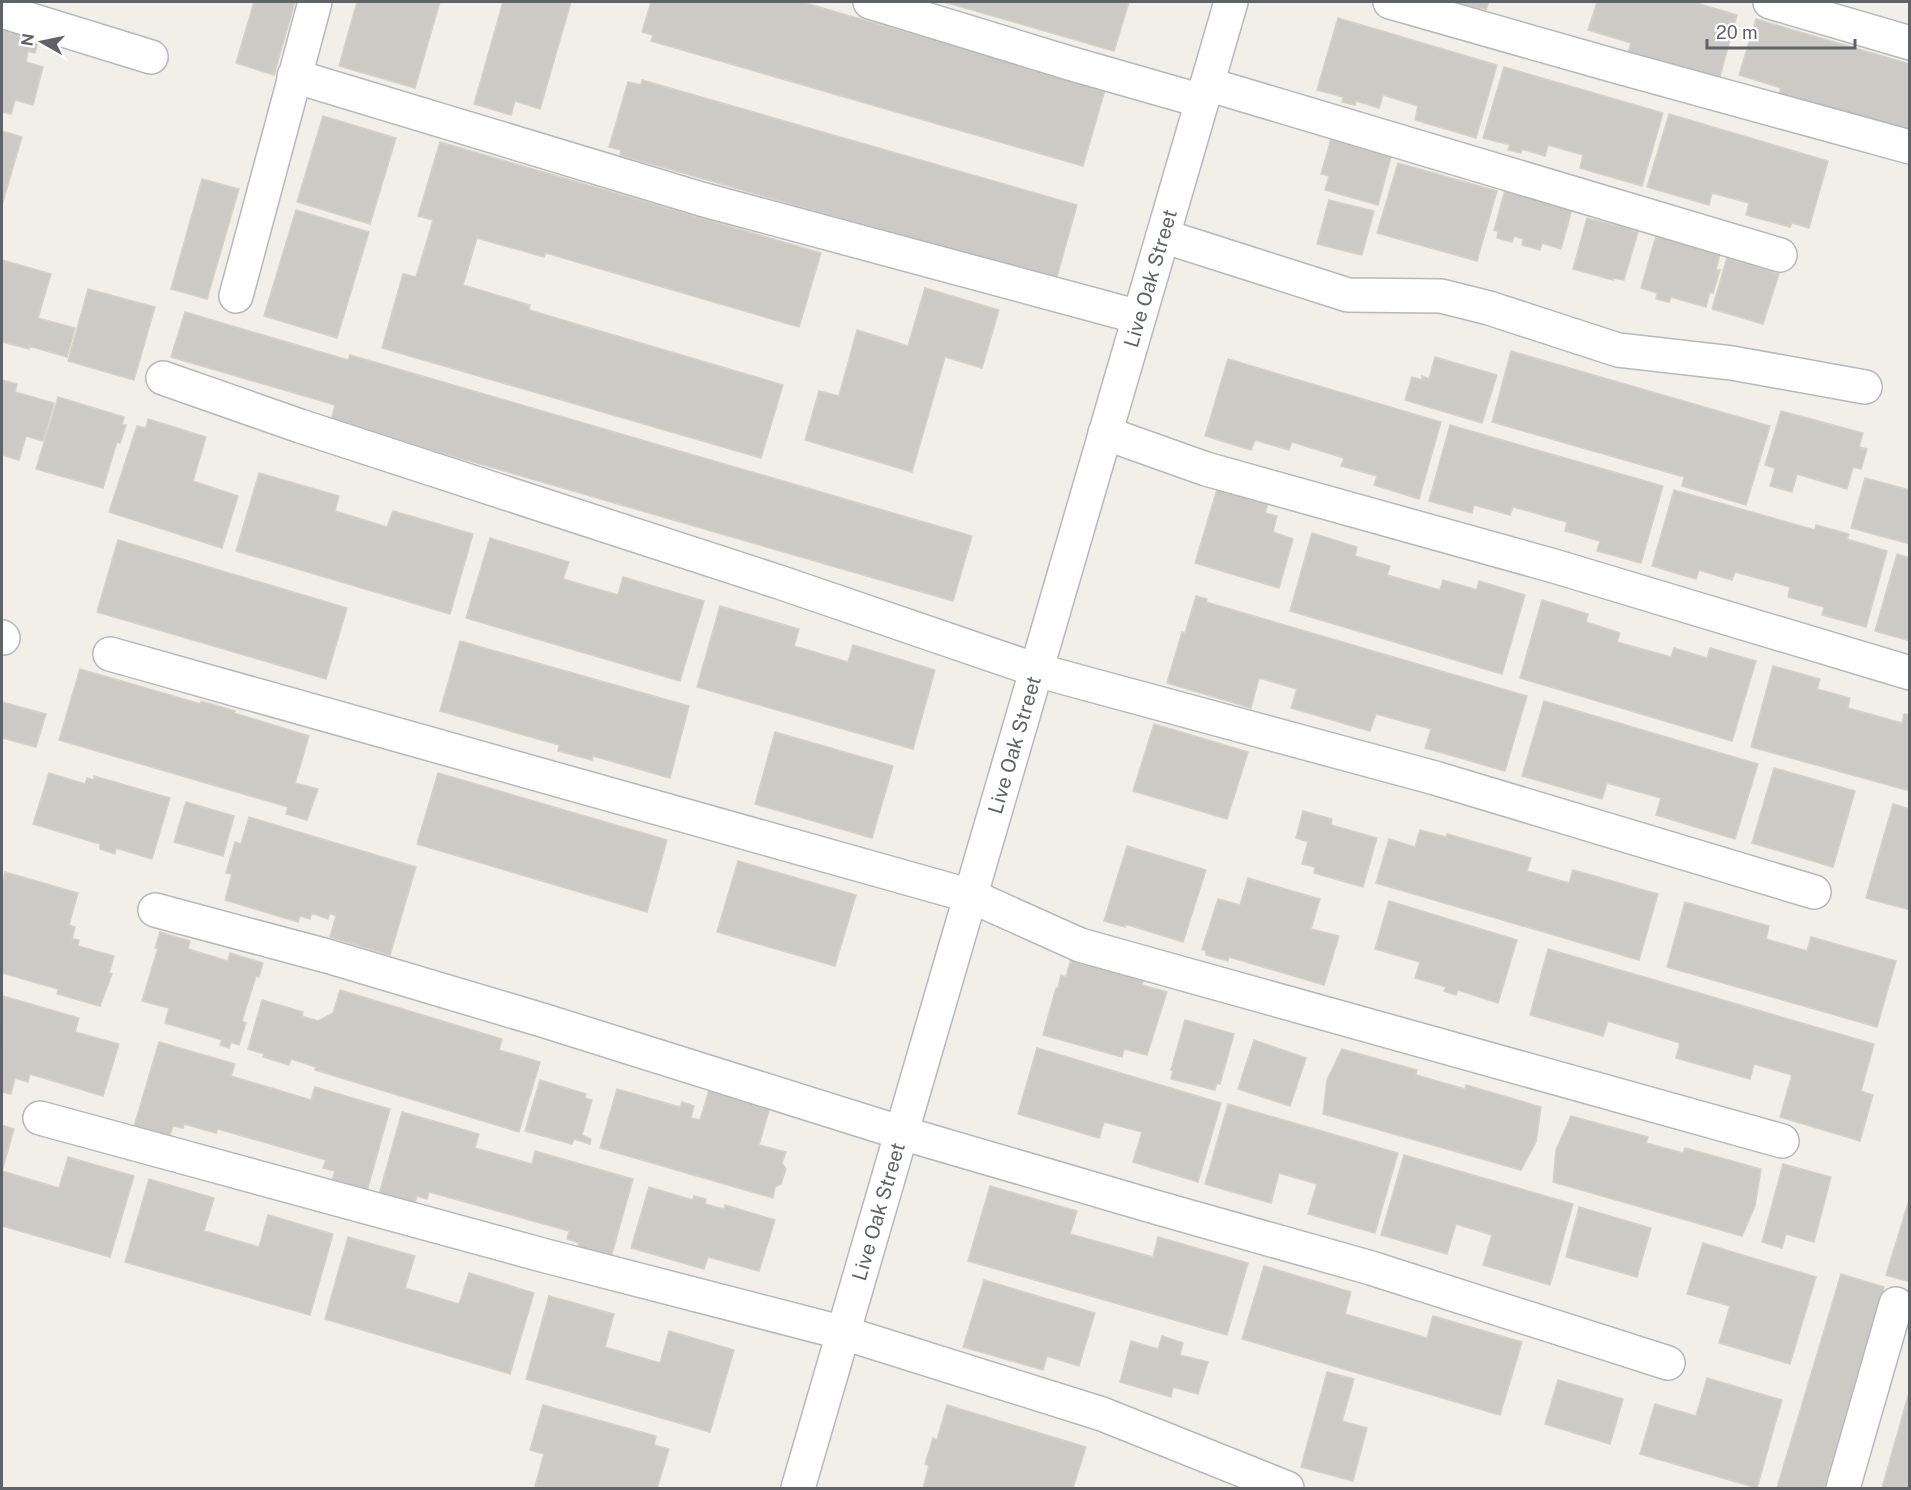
<svg xmlns="http://www.w3.org/2000/svg" width="1911" height="1490" font-family="'Public Sans',sans-serif">
  <style>
    .building { fill: #cccac5; stroke: #d6d1c6; stroke-width: 1.5 }
    .lines { fill: none; stroke-linecap: round; stroke-linejoin: round }
    .minor-casing { stroke: #b5b8bc; stroke-width: 36 }
    .minor { stroke: #fff; stroke-width: 33 }
    .labels { text-anchor: middle; stroke-width: 5; stroke-linejoin: round; paint-order: stroke }
    .street-label { font-size: 20px; fill: #5f6368; stroke: #fff }
  </style>
  <rect width="100%" height="100%" fill="#f1efe8"/>
  <path class="building" d="M254,2H295L274,75L236,63Z
    M357,2H440L415,88L339,66Z
    M503,2H571L540,109L515,101L511,115L474,104Z
    M651,2H802L1105,90L1083,166L651,41L653,35L642,32Z
    M944,2H1129L1114,51Z
    M1418,2H1489L1486,10L1481,8L1478,19Z
    M1597,2H1693L1737,15L1719,80L1628,53L1631,43L1588,30Z
    M1338,18L1497,65L1476,138L1415,120L1418,106L1383,95L1379,108L1356,101L1355,105L1342,102L1343,97L1317,90Z
    M1756,19L1910,64V136L1778,98L1781,88L1739,75Z
    M2,20L39,38L35,53L28,51L26,62L43,67L33,105L15,100L11,114L2,112Z
    M1504,67L1663,113L1642,186L1580,168L1583,155L1548,145L1545,156L1522,149L1521,153L1508,150L1510,145L1483,138Z
    M642,80L1077,205L1056,280L620,155L621,150L609,147L628,82L641,85Z
    M1669,114L1828,161L1809,228L1792,223L1790,227L1746,215L1749,203L1712,193L1709,205L1647,187Z
    M323,116L396,138L370,224L297,202Z
    M2,131L22,137L2,205Z
    M1331,139L1391,157L1378,205L1325,190L1329,176L1321,174Z
    M440,142L821,253L799,327L546,253L544,257L477,238L463,285L530,305L529,310L783,385L761,458L382,348L403,274L416,277L433,220L418,216Z
    M1398,163L1497,191L1477,261L1377,233Z
    M202,179L239,189L207,299L171,289Z
    M1506,186L1573,205L1561,249L1542,243L1540,250L1522,245L1523,239L1514,236L1512,242L1497,238L1498,232L1494,230Z
    M1329,200L1374,211L1362,255L1317,244Z
    M296,210L369,232L337,338L264,316Z
    M1587,218L1618,226L1619,220L1635,224L1633,231L1638,232L1624,280L1613,278V280L1573,269Z
    M1656,236L1720,254L1716,270H1720L1713,293L1710,292L1706,307L1671,297L1669,302L1656,299L1657,293L1641,288Z
    M1727,258L1779,274L1763,324L1712,309Z
    M2,260L51,274L38,318L75,328L67,357L29,346V349L2,342Z
    M925,288L999,310L982,368L945,357L912,472L805,440L819,391L839,396L857,330L908,346Z
    M88,289L155,307L134,380L68,361Z
    M185,312L348,360L350,355L972,536L953,601L331,421L335,405L171,357Z
    M1511,351L1770,426L1746,505L1682,486L1684,477L1492,422Z
    M1435,357L1497,375L1482,423L1405,400L1412,377L1422,380V376L1429,379Z
    M1228,359L1441,422L1419,499L1374,485L1377,476L1341,466L1344,458L1292,442L1289,450L1255,440L1251,450L1205,436Z
    M2,380L17,384L15,392L54,403L43,441L26,436L19,460L2,455Z
    M58,397L124,417L122,425H126L120,443L117,442L103,488L36,469Z
    M1781,411L1863,433L1859,447L1867,449L1861,469L1853,467L1847,489L1797,474L1792,492L1770,486L1775,468L1765,465Z
    M148,419L206,437L193,481L238,496L222,548L109,512L137,426L146,428Z
    M1450,425L1663,486L1641,563L1597,551L1600,541L1565,531L1567,522L1513,507L1510,515L1474,505L1472,513L1429,501Z
    M259,473L339,496L335,511L387,527L393,511L473,534L450,614L236,551Z
    M1865,478L1910,490V544L1851,528Z
    M1218,486L1269,502L1265,513L1277,516L1273,532L1293,539L1279,588L1195,563Z
    M1674,490L1815,530L1816,525L1849,534L1847,539L1887,551L1866,627L1822,615L1824,607L1788,597L1790,587L1735,572L1732,580L1699,570L1696,579L1652,566Z
    M1312,533L1357,547L1355,556L1390,566L1387,575L1440,590L1443,580L1477,590L1479,581L1525,595L1502,674L1290,611Z
    M490,538L569,562L563,579L618,595L623,577L704,601L680,681L466,618Z
    M118,540L347,608L326,679L97,612Z
    M1897,554L1910,558V641L1875,631Z
    M1196,596L1207,599L1206,602L1527,696L1505,771L1425,748L1431,729L1376,714L1370,731L1291,708L1297,689L1259,678L1251,708L1167,683L1182,632L1185,633Z
    M1542,600L1588,614L1586,622L1620,633L1617,642L1671,657L1674,648L1707,658L1710,648L1756,661L1732,741L1520,678Z
    M720,606L799,629L794,646L848,662L853,645L935,670L913,749L697,687Z
    M460,641L689,706L670,778L593,756L592,760L558,751L559,745L440,711Z
    M1773,666L1820,679L1817,689L1850,698L1848,708L1902,723L1904,714L1910,715V791L1751,747Z
    M80,669L201,704V701L235,711L234,713L309,736L295,783L318,789L307,820L286,814L288,807L59,740Z
    M1544,701L1758,764L1735,839L1656,815L1661,798L1607,783L1602,799L1522,776Z
    M2,702L46,714L36,747L2,738Z
    M1154,724L1248,752L1227,819L1133,791Z
    M775,732L893,766L872,838L755,804Z
    M1774,768L1855,791L1833,867L1752,843Z
    M49,773L85,784L87,778L94,780V776L170,798L152,859L116,848L115,854L100,849V844L33,824Z
    M438,773L667,840L647,912L417,844Z
    M186,802L234,816L223,856L174,842Z
    M1893,804L1910,809V910L1866,898Z
    M1303,811L1332,819L1331,825L1377,838L1363,887L1314,873L1315,867L1302,864L1308,842L1296,838Z
    M249,817L416,867L390,955L330,937L336,916L330,913L328,919L312,913L310,919L300,916L298,922L225,900L232,874L226,873L235,842L241,844Z
    M1420,830L1446,837L1447,834L1531,858L1527,871L1569,883L1573,870L1658,894L1639,960L1376,883L1389,839L1415,847Z
    M1127,846L1206,870L1183,942L1125,924V927L1104,921Z
    M738,861L856,895L835,966L717,932Z
    M5,872L78,893L69,925L75,927L72,939L79,940L78,946L114,956L109,973L112,974L100,1006L57,994L58,989L2,973V884Z
    M1248,878L1320,899L1311,929L1339,936L1324,985L1229,957L1228,961L1206,955V951L1202,949L1218,899L1240,905Z
    M1389,901L1517,940L1498,1003L1458,990L1456,995L1444,991L1446,987L1415,978L1420,962L1375,949Z
    M1685,902L1769,926L1766,939L1807,951L1811,937L1896,961L1877,1027L1667,967Z
    M160,932L190,941L188,949L228,961L230,953L263,963L259,977L256,976L242,1021L246,1023L239,1045L231,1042L229,1048L220,1045L222,1040L165,1023L169,1008L142,1001L158,948H155Z
    M1548,949L1874,1044L1861,1091L1873,1095L1860,1141L1780,1117L1792,1075L1754,1064L1750,1079L1676,1058L1680,1043L1608,1021L1603,1036L1530,1015Z
    M1073,951L1145,972L1142,985L1167,992L1147,1055L1124,1049L1122,1057L1043,1035L1056,988H1058L1061,975L1066,977Z
    M340,990L502,1039L499,1050L540,1062L519,1132L315,1070L316,1067L291,1059L289,1065L263,1057L264,1054L248,1049L262,1000L303,1012L302,1016L318,1021L333,1013Z
    M3,996L79,1018L75,1032L119,1044L103,1096L30,1074L28,1082L15,1078L11,1094L2,1092Z
    M1185,1020L1234,1034L1220,1084L1217,1083L1215,1090L1171,1079L1173,1070H1171Z
    M1254,1040L1306,1058L1290,1106L1238,1089Z
    M159,1042L235,1064L231,1076L311,1100L315,1087L390,1109L365,1198L330,1187L335,1171L323,1168L326,1160L218,1129L216,1133L184,1124L183,1128L173,1126L168,1141L133,1130Z
    M1037,1048L1221,1103L1198,1182L1133,1162L1142,1132L1104,1122L1099,1138L1018,1114Z
    M1342,1049L1417,1070L1416,1075L1465,1089L1466,1085L1541,1107L1536,1142L1521,1170L1323,1114L1327,1080Z
    M540,1080L586,1094L585,1098L592,1100L582,1135L591,1139L590,1144L574,1139L572,1144L525,1131Z
    M617,1089L680,1107L682,1102L694,1106L691,1118L700,1120L709,1090L770,1107L759,1145L786,1152L782,1163L786,1169L781,1184L775,1187L773,1198L600,1148Z
    M1228,1104L1398,1153L1375,1233L1308,1214L1317,1184L1279,1173L1271,1203L1205,1184Z
    M402,1112L479,1134L475,1148L532,1164L535,1151L633,1179L608,1268L574,1259L579,1243L567,1239L569,1231L429,1192L427,1199L417,1196L412,1212L377,1202Z
    M1571,1116L1648,1137L1646,1143L1683,1153L1685,1148L1761,1169L1755,1206L1742,1236L1553,1182L1556,1150Z
    M2,1125L14,1129L2,1171L59,1188L68,1157L134,1176L110,1257L2,1226Z
    M1404,1155L1573,1204L1550,1285L1483,1265L1492,1235L1456,1224L1447,1254L1381,1235Z
    M1783,1164L1831,1177L1814,1242L1786,1234L1782,1248L1762,1242Z
    M149,1179L214,1198L204,1231L259,1247L268,1215L333,1234L310,1315L125,1262Z
    M990,1186L1077,1211L1070,1234L1153,1257L1158,1237L1248,1263L1227,1335L968,1261Z
    M649,1187L693,1200L694,1196L706,1199L705,1204L724,1209L725,1205L775,1220L759,1271L708,1257L704,1269L631,1248Z
    M1910,1197V1282L1886,1275Z
    M1579,1207L1651,1228L1637,1277L1566,1257Z
    M348,1237L415,1256L405,1288L459,1304L469,1273L534,1293L510,1374L325,1319Z
    M1703,1243L1816,1277L1790,1364L1719,1343L1730,1306L1687,1294Z
    M1264,1266L1351,1292L1345,1314L1427,1338L1433,1316L1522,1342L1500,1415L1242,1339Z
    M1841,1274L1884,1287L1824,1488H1777Z
    M984,1280L1095,1313L1079,1366L1047,1356L1043,1370L963,1347Z
    M549,1296L614,1314L605,1347L660,1363L669,1331L734,1350L710,1432L526,1379Z
    M1162,1336L1183,1343L1180,1355L1208,1362L1198,1394L1173,1387L1171,1397L1120,1382L1131,1341L1158,1349Z
    M1327,1372L1354,1379L1342,1421L1367,1428L1353,1481L1301,1467Z
    M1707,1378L1782,1400L1757,1488L1640,1454L1655,1404L1696,1416Z
    M1558,1380L1623,1399L1610,1444L1545,1424Z
    M1910,1389V1488H1882Z
    M543,1405L656,1436L654,1445L669,1449L657,1488H544L535,1486L544,1454L530,1450Z
    M947,1405L1086,1447L1073,1488H923L929,1466L925,1464L933,1438L937,1440Z"/>
  <g class="lines">
    <defs>
      <g id="minor">
        <path d="M870,2L1069,63L1202,101"/>
        <path d="M1390,2L1615,66L1910,147"/>
        <path d="M1770,2L1910,43"/>
        <path d="M2,11L151,57"/>
        <path d="M294,76L701,199L1139,317"/>
        <path d="M1207,84L1780,255"/>
        <path d="M1163,236L1348,295L1441,296L1489,308L1618,350L1732,363L1865,387"/>
        <path d="M236,296L315,2"/>
        <path d="M163,378L300,426L782,583L1036,670L1435,778L1814,892"/>
        <path d="M1105,433L1206,469L1554,566L1910,673"/>
        <path d="M2,637L3,638"/>
        <path d="M110,654L971,896L1080,945L1782,1141"/>
        <path d="M155,910L327,956L542,1020L902,1133L1155,1207L1371,1268L1668,1363"/>
        <path d="M40,1118L546,1256L844,1333L1102,1414L1287,1488"/>
        <path id="s1" d="M798,1488L1231,2"/>
        <path d="M1843,1488L1896,1304"/>
      </g>
    </defs>
    <use href="#minor" class="minor-casing"/>
    <use href="#minor" class="minor"/>
  </g>
  <g class="labels">
    <g class="street-label">
      <text dy="7" stroke="none"><textPath href="#s1" startOffset="1260">Live Oak Street</textPath></text>
      <text dy="7" stroke="none"><textPath href="#s1" startOffset="774">Live Oak Street</textPath></text>
      <text dy="7" stroke="none"><textPath href="#s1" startOffset="288">Live Oak Street</textPath></text>
    </g>
  </g>
  <rect width="1911" height="1490" fill="none" stroke="#5f6368" stroke-width="6"/>
  <g transform="translate(42 42) rotate(279)" stroke="#ffffff" stroke-width="4.5" paint-order="stroke">
  <path d="M0-4.5L10 22L0 15L-10 22Z" fill="#5f6368"/>
  <text y="-9" font-size="16" font-weight="bold" text-anchor="middle" fill="#5f6368">N</text>
  </g>
  <path d="M1707 39v9h148v-9" fill="none" stroke="#5f6368" stroke-width="3"/>
  <text x="1716" y="39" font-size="18" fill="#5f6368" stroke="#ffffff" stroke-width="4.5" paint-order="stroke">20 m</text>
</svg>
